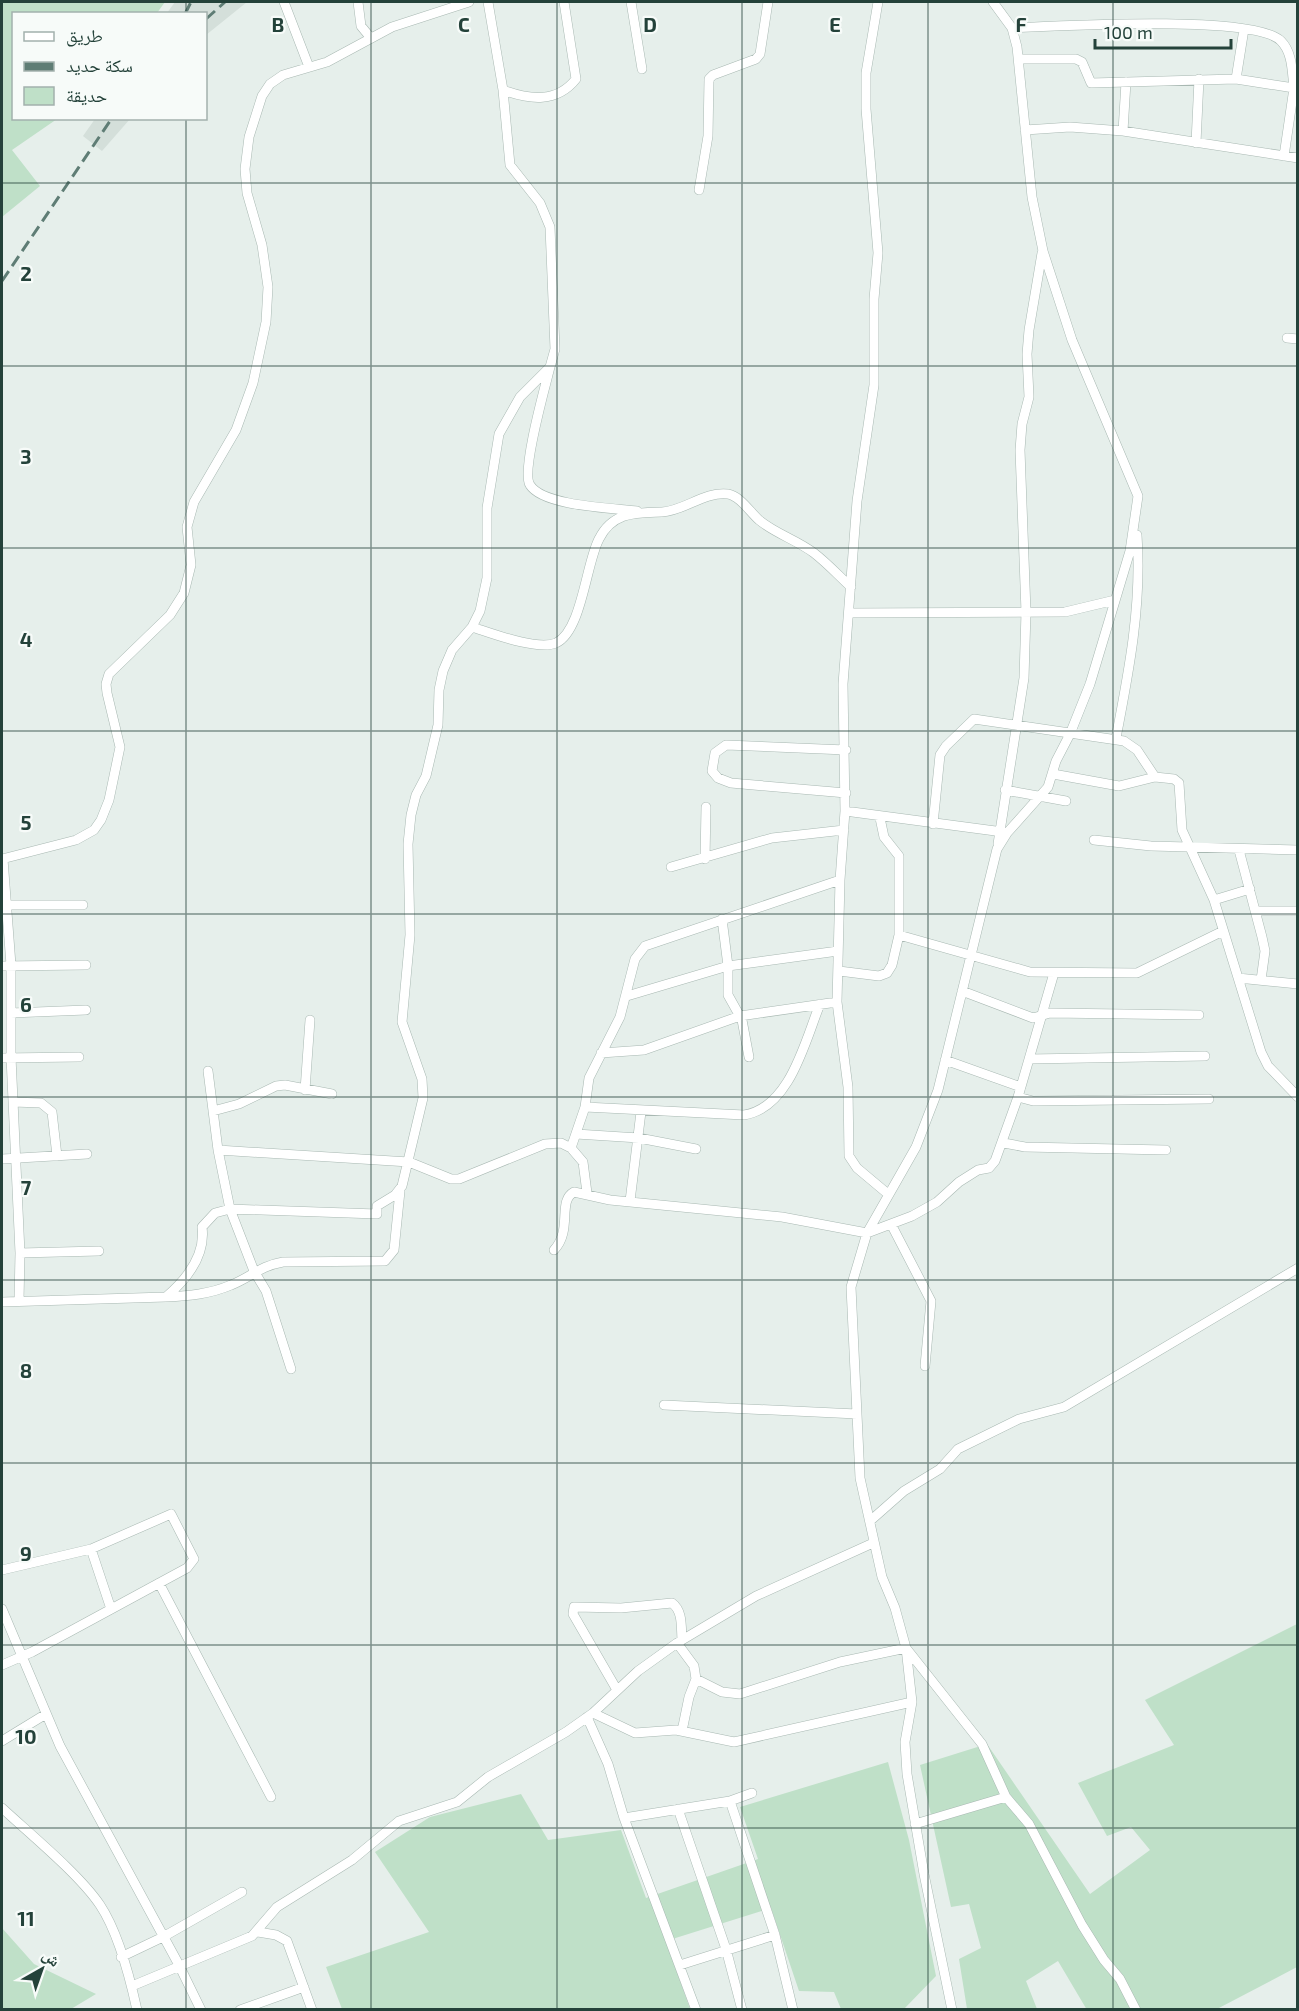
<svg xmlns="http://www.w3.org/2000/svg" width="1299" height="2011" font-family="'Exo 2','Noto Naskh Arabic',sans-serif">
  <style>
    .built { fill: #d4dfda }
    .green { fill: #bfe0c8 }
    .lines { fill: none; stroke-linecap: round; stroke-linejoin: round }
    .street-casing { stroke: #a8b8b2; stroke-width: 10 }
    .street { stroke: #fff; stroke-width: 9 }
    .rail { stroke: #5f7d75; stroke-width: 3; stroke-dasharray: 12 6; stroke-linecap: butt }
    .grid { fill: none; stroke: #24423a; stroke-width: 1.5; stroke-opacity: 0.55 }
    .grid-label { font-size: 20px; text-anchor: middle; font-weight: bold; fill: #24423a; stroke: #f7fbf9; stroke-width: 4.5; stroke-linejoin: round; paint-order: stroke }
  </style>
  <rect width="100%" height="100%" fill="#e6efeb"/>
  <path class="built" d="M175,2H247L206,35V14L167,13Z
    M95,119V118L130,119L102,151L83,136Z"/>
  <path class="green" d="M2,2H165L157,13L14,14V118L57,119L12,150L40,186L2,217Z
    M1297,1624V1967L1217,2009L1087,2010L1058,1961L1026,1981L1037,2009H967L959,1959L981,1948L969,1904L951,1907L920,1765L987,1744L1090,1894L1150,1850L1131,1827L1107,1836L1078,1783L1174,1745L1145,1700Z
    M888,1762L909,1840L936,1976L904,2009H841L834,1992L799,1991L771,1908L666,1941L690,2009H342L326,1967L429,1932L375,1852L430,1817L521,1794L548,1840L621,1830L646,1898L758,1859L740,1807Z
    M2,1928L34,1964L96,1994L71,2009H2Z"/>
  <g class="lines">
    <defs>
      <path id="street" d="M284,2L309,67
        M358,2L361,26L370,37
        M631,2L642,69
        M878,2L866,73V109L878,253L874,299V385L857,501L843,684L845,811L840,880L837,1002L848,1087L849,1156L857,1168L888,1194
        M1012,28C1057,26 1254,14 1281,41C1293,53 1292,73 1294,88L1298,89
        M1019,59H1076L1082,62L1091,83L1236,79L1294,88L1284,156
        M1236,79L1244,29
        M503,90C530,100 557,103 576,79L564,2
        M1025,130L1070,127L1123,131L1298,158
        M1123,131L1126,82
        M1196,143L1199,79
        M699,190L708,136L709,79L713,75L756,59L760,54L768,2
        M1287,338L1298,339
        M550,367C545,387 521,472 530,485C543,506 612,508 637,511
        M849,613L1065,612L1115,600
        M472,627C491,633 537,651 556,643C582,631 586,563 599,539C613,511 637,513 662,512C684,511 705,491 728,494C740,496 750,512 759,520C776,534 797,540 814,553C827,563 839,576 851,587
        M1116,738C1129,671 1142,604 1137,535
        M1053,774L1119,786L1155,777
        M1005,790L1066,801
        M846,793L731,783L718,778L712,771L715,753L726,745L846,750
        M845,811L1003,832
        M880,818L884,837L899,856V935
        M933,824L940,755L946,746L974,719L1124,741L1137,750L1155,777L1174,779L1179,783L1182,830L1214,900L1261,1052L1268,1066L1298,1097
        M1094,840L1151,846L1298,850
        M998,844L1024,678L1026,612L1020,450L1022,424L1029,397L1027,354L1029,330L1042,253
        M1239,850L1262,937L1265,951L1261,980
        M2,859L76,840L94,830L101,820L109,800L120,747L107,693L106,684L109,674L170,615L184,593L191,565L187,527L194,502L236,430L253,383L266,322L268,287L262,245L247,193L245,169L249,137L262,96L270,84L283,75L327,62L392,27L469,2
        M3,859L11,965V1057L20,1253L19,1301
        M705,859L706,807
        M671,867L772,838L844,830
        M1214,900L1250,889
        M7,905H83
        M1257,911H1298
        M722,919L728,966V995L742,1020L749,1057
        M2,966L86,965
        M839,971L879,976L887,973L892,965L899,935L1030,972L1137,973L1223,931
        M1238,978L1298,984
        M962,991L1033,1018L1050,1013L1199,1015
        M627,996L728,966L838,951
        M11,1013L86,1010
        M601,1053L644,1050L740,1016L837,1002
        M2,1058L79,1057
        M1029,1059L1205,1056
        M945,1060L1021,1087
        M208,1071L218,1150L230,1209L254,1271L266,1291L291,1369
        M305,1090L310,1020
        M1018,1097L1033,1101L1209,1099
        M13,1102L41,1103L52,1112L57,1156
        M585,1107L744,1115C790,1108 805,1041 820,1004
        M213,1111L239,1104L276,1086L285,1085L332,1094
        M576,1134L639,1138L696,1149
        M1004,1143L1025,1147L1166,1150
        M571,1148L585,1107L589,1078L620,1017L635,959L645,946L840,880
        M218,1150L409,1162L451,1179H459L545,1144L561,1143L571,1148L583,1162L587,1193
        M2,1159L87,1154
        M630,1201L641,1112
        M891,1224L931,1301L925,1366
        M554,1250C573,1230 557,1201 574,1192L610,1200L782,1217L867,1233L912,1216L937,1202L959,1182L978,1170L989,1168L995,1161L1018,1097L1054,973
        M20,1253L99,1251
        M166,1297C189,1296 210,1294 231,1285C251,1277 260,1266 283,1262L385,1261L394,1250L400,1191
        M2,1302L166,1297C187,1279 206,1256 202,1227L215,1213L230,1209L377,1214V1206L395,1195L402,1186L423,1098L422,1079L402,1022L410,935L408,844L411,815L416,795L426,776L438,725L439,690L443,671L452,650L472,627L480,611L487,578V508L499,434L520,397L550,367L555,349L550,227L540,203L510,165L503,90L488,2
        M664,1405L857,1414
        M870,1521L904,1491L940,1469L958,1449L1019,1419L1064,1407L1298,1268
        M91,1549L111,1609
        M2,1570L91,1549L171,1514L194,1559L187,1568L32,1652L2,1665
        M159,1583L271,1797
        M2,1609L60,1746L179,1965L201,2010
        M677,1643L694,1666L696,1679L689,1697L682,1731
        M696,1679L722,1692L740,1694L840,1662L906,1648L982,1744L1006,1797L1029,1824L1082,1925L1104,1960L1120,1979L1136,2010
        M617,1690L573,1614L574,1607L621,1608L672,1603C683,1611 681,1627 682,1640
        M593,1713L635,1733L676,1730L734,1742L912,1702
        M587,1717L608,1764L624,1818L696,2010
        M2,1741L46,1714
        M730,1801L775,1935L793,2010
        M2,1808C30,1834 79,1874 100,1905C118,1932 130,1978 137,2010
        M678,1809L726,1949L742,2010
        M624,1818L730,1801L752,1793
        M915,1824L1006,1797
        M258,1932L276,1935L287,1941L312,2010
        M121,1957L163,1937L242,1892
        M680,1965L775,1935
        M132,1986L252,1936L277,1907L352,1860L399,1821L457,1802L488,1777L566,1732L593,1713L638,1671L677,1643L756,1596L873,1543
        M240,2010L304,1987
        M952,2010L924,1874L907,1774L905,1742L912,1702L906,1648L895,1608L882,1577L860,1478L851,1287L867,1233L916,1147L938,1090L997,849L1007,833L1048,787L1056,761L1070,734L1090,684L1130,551L1138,496L1072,340L1043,251L1032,197L1017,47L1012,28L993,2"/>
    </defs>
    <use href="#street" class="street-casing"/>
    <use href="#street" class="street"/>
    <path class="rail" d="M185,14L191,2
      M206,19L225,2
      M2,281L112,118"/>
  </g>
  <path class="grid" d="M186,2V14M371,2V2010M557,2V2010M742,2V2010M928,2V2010M1113,2V2010M186,118V2010M2,183H1298M2,366H1298M2,548H1298M2,731H1298M2,914H1298M2,1097H1298M2,1280H1298M2,1463H1298M2,1645H1298M2,1828H1298"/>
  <g class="grid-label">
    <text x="278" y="32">B</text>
    <text x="464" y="32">C</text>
    <text x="650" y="32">D</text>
    <text x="835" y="32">E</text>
    <text x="1021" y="32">F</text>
    <text x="26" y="281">2</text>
    <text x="26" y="464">3</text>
    <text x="26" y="647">4</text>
    <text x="26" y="830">5</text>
    <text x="26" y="1012">6</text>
    <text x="26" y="1195">7</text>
    <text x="26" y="1378">8</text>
    <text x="26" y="1561">9</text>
    <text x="26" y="1744">10</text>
    <text x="26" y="1926">11</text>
  </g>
  <rect width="1299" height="2011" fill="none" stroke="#24423a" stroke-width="6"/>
  <rect x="12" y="12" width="195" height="108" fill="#f7fbf9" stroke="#a3b1ad" stroke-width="1.5"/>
  <rect x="24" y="32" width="30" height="9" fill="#ffffff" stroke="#a3b1ad" stroke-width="1.5"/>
  <text x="66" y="42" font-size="18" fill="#24423a">طريق</text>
  <rect x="24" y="62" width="30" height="9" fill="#5f7d75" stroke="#a3b1ad" stroke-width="1.5"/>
  <text x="66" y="72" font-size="18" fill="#24423a">سكة حديد</text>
  <rect x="24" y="87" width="30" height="18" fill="#bfe0c8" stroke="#a3b1ad" stroke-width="1.5"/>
  <text x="66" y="102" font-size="18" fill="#24423a">حديقة</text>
  <g transform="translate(42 1969) rotate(40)" stroke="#f7fbf9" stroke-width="4.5" paint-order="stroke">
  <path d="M0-4.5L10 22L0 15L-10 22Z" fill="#24423a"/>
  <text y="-9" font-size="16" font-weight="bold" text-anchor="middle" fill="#24423a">ش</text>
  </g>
  <path d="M1095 39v9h136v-9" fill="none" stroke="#24423a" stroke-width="3"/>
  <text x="1104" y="39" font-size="18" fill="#24423a" stroke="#f7fbf9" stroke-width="4.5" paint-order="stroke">100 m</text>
</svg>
